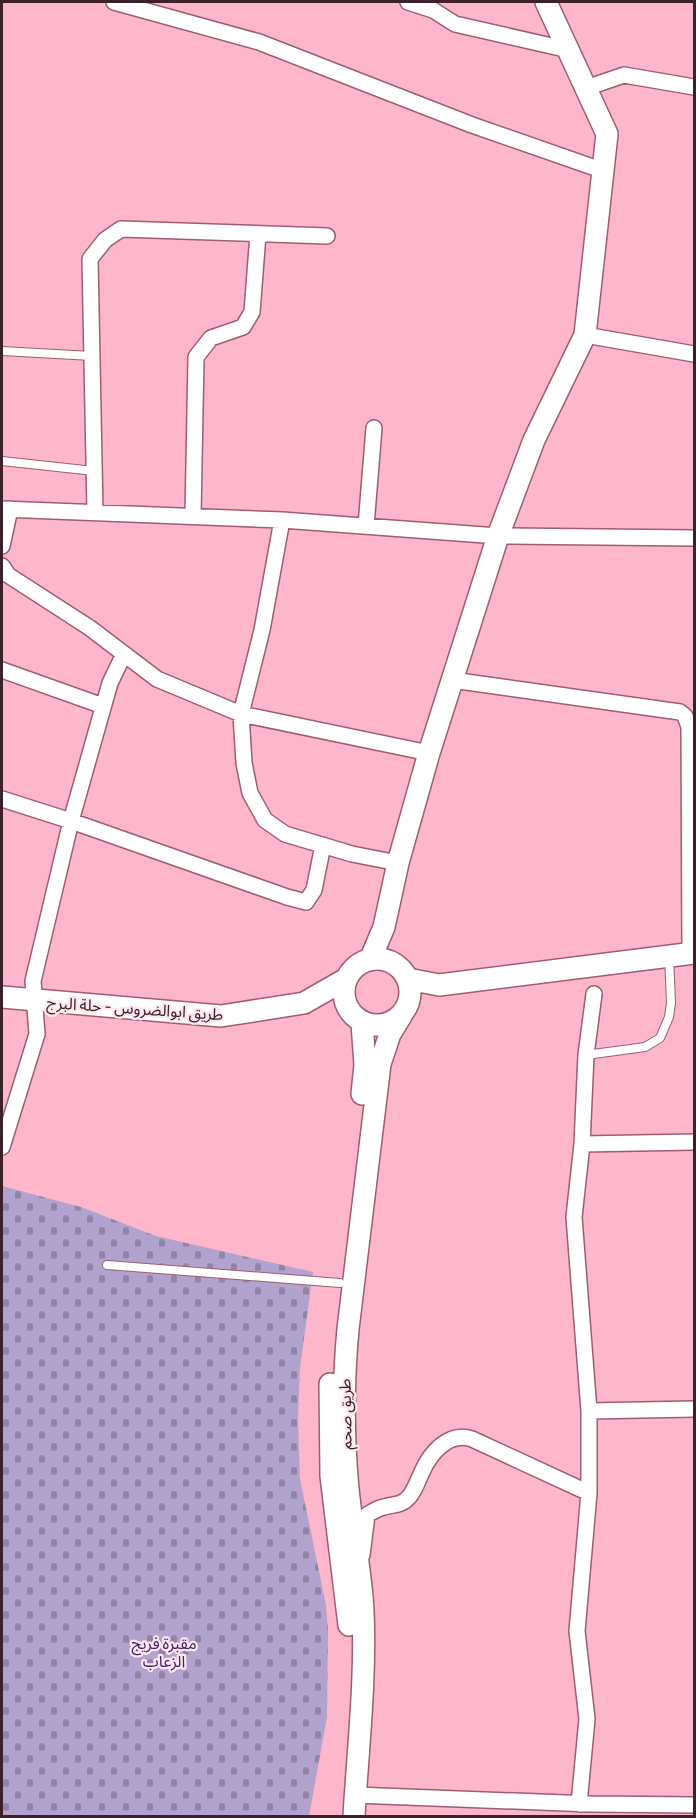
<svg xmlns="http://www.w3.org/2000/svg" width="696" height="1818" font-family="Commissioner,'Noto Sans Arabic',sans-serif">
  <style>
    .cemetery { fill: url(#cemetery-stones) }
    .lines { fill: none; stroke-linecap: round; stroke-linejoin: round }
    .lane-casing { stroke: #9e5d72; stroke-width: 10 }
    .street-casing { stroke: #9e5d72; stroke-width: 18 }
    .secondary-casing { stroke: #9e5d72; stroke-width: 24 }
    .lane { stroke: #fff; stroke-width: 8 }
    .street { stroke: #fff; stroke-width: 15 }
    .secondary { stroke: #fff; stroke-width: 21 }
    .labels { text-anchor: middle; stroke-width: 4.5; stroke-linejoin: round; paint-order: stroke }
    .street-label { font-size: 16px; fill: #3c212a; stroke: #fee7ed }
    .park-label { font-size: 16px; fill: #442070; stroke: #fee7ed }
  </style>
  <defs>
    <pattern id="cemetery-stones" width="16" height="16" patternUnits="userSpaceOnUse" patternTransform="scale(1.5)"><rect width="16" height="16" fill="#b1a3ce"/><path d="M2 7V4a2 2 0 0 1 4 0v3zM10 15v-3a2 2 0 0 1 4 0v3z" fill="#9184a7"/></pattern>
  </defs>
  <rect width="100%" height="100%" fill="#feb6cb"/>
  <path class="cemetery" d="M2,1186L81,1207L156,1236L313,1272L300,1368L298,1418L300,1479L326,1605L328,1630L327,1717L309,1816H3Z"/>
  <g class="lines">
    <defs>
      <path id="lane" d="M2,351L92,356
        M2,461L94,471
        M586,1055L645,1047L660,1038L669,1017L671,1003L669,956
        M107,1265L340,1283"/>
      <path id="street" d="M114,2L259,42L472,125L604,171
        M408,2L433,10L455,24L569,50
        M586,88L624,75L694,87
        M585,335L694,354
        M2,509L282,520L498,536L694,538
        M95,512L90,259L105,240L121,229L327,236
        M193,516L196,357L211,338L243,327L252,312L258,234
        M282,520L262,630L241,714L244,763L250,793L265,820L285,834L352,854L398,863
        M366,526L374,428
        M2,546L10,509
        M2,566L8,575L90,628L157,679L241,714L429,753
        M2,670L103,706
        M452,680L680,712L685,716L689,727L690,953
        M2,799L71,821L287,897L306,902L314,890L323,845
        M582,1144L694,1142
        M2,1147L37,1034L33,981L71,821L110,683L124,654
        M589,1411L694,1409
        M589,1493V1411L574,1217L582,1144L586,1055L594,994
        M362,1555L367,1515C372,1512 378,1508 384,1507C394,1504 401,1506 409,1497C415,1490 418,1480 422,1472C430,1453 449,1431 472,1439L589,1493L577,1631L587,1719L579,1804
        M355,1795L591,1804L694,1805"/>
      <path id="secondary" d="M344 992a33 33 0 1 1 66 0a33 33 0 1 1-66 0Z
        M370,960L384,927L398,863L429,753L498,536L534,440L585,335L607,134L546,2
        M408,979L439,985L694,953
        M2,997L221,1016L304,1003L346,979
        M362,1094L365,1065L362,1023
        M330,1384L331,1476L349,1625
        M354,1816C358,1748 366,1679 363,1611C361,1570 352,1530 348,1489C343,1435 343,1382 348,1329L380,1064L390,1034L401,1016"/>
    </defs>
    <use href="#lane" class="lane-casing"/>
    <use href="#street" class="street-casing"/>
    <use href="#secondary" class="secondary-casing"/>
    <use href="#lane" class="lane"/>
    <use href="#street" class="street"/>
    <use href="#secondary" class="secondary"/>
  </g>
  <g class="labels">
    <g class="street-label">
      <text transform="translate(135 1008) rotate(4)" y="6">طريق ابوالضروس - حلة البرج</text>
      <text transform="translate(345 1414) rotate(-91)" y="6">طريق صحم</text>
    </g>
    <g class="park-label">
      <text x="164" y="1649">مقبرة فريج<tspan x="164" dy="18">الزعاب</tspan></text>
    </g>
  </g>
  <rect width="696" height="1818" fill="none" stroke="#3c212a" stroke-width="6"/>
</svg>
